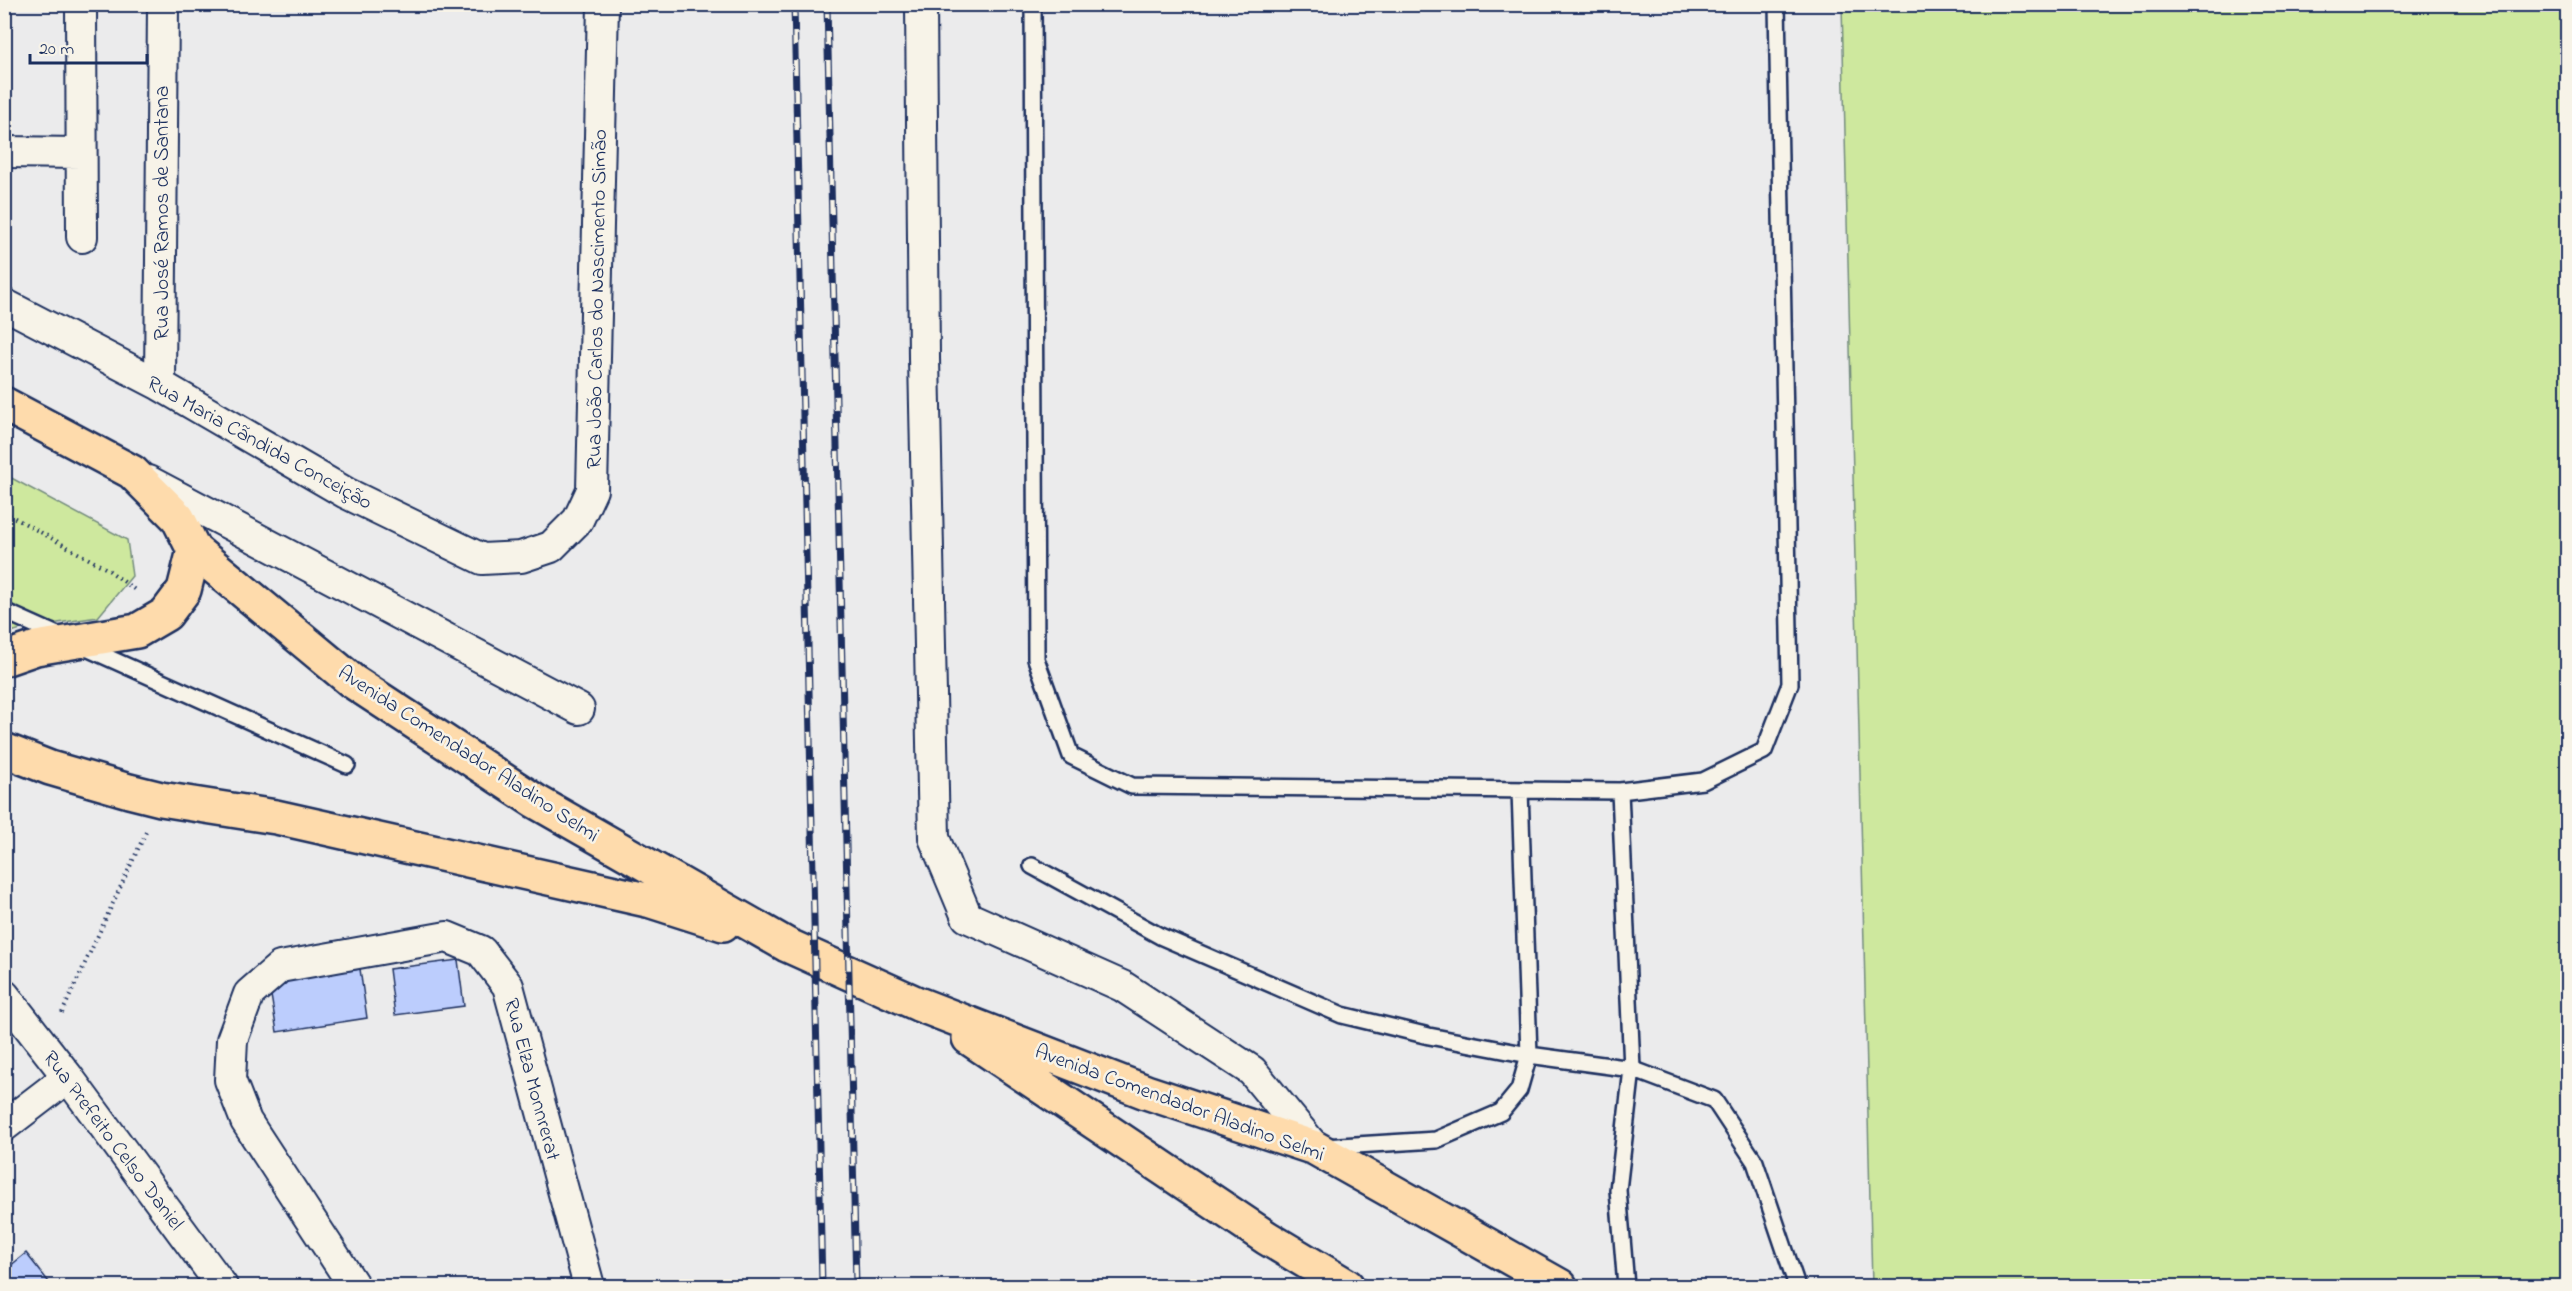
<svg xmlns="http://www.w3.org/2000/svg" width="2572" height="1291" font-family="'Indie Flower',sans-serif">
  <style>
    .green { fill: #cee89e; stroke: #748c7e; stroke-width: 1.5 }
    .building { fill: #bccdfd; stroke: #1b2f5e; stroke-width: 1.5 }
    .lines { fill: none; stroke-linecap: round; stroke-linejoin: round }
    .lane-casing { stroke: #1b2f5e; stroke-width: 20 }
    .street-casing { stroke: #1b2f5e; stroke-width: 34 }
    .primary-casing { stroke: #1b2f5e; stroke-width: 38 }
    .path { stroke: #1b2f5e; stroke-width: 4; stroke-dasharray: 1.5 4.5; stroke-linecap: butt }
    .lane { stroke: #f7f3e8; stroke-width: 15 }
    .street { stroke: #f7f3e8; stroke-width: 30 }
    .primary { stroke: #fedbac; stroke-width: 33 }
    .rail-casing { stroke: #1b2f5e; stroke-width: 7 }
    .rail { stroke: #f7f3e8; stroke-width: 4.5; stroke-dasharray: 14; stroke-linecap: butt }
    .labels { text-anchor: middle; stroke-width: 5; stroke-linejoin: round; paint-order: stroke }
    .street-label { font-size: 21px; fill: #1b2f5e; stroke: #f7f3e8 }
  </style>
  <rect width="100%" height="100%" fill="#ebebec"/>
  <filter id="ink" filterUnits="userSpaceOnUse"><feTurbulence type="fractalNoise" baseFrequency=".0167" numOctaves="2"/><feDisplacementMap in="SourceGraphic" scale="12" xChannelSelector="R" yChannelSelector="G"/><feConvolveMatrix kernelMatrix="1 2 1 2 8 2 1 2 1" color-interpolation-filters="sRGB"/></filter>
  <g filter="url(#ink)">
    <path class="green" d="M1842,5H2567V1286H1872Z
      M4,474L127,540L132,576L98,617L24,628L5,634Z"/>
    <path class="building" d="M458,960L464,1006L395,1015L389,969Z
      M360,969L367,1018L277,1032L269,983Z
      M26,1253L52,1286H4V1271Z"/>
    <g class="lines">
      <defs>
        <path id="lane" d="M1033,4L1036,659L1071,756L1132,786L1620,791L1703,781L1764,751L1790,684L1777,4
          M4,611L347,765
          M1620,791L1632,1069L1618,1190L1626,1286
          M1032,866L1160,936L1342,1015L1429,1036L1529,1055L1632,1069L1714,1100L1755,1162L1797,1286
          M1324,1147L1436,1140L1501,1112L1519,1090L1529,1055L1520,790"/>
        <path id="street" d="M81,4L82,237
          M921,4L924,358L934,838L967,917L1122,986L1252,1071L1315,1148
          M4,152L80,153
          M4,304L160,385L346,493L482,559L521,557L551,547L578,520L592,490L603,4
          M160,385L163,4
          M148,481L579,709
          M4,995L68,1077L222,1286
          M4,1126L68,1077
          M354,1286L246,1121L230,1080L232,1040L249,994L280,967L447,937L481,951L508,986L589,1286"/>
        <path id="primary" d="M4,404L132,472L178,518L194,550L352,681L535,801L787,945L918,1004L1146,1092L1315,1148L1560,1286
          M4,659L36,648L137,631L166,614L184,590L194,550
          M4,750L50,768L129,791L161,799L276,817L651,901L723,924
          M969,1038L1267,1238L1347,1286"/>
      </defs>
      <use href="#lane" class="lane-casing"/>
      <use href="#street" class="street-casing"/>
      <use href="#primary" class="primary-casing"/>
      <path class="path" d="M4,512L107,569L135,590
        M62,1013L146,832"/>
      <use href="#lane" class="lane"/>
      <use href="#street" class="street"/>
      <use href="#primary" class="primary"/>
      <defs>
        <path id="rail" d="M794,4L822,1286
          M827,4L856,1286"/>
      </defs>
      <use href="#rail" class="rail-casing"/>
      <use href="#rail" class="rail"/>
    </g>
  </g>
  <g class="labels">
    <g class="street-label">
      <text transform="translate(161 213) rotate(-90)" y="7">Rua José Ramos de Santana</text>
      <text transform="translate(596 299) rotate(-89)" y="7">Rua João Carlos do Nascimento Simão</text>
      <text transform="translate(260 442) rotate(29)" y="7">Rua Maria Cãndida Conceição</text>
      <text transform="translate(469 753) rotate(33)" y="7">Avenida Comendador Aladino Selmi</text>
      <text transform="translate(533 1079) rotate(75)" y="7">Rua Elza Monnrerat</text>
      <text transform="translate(1180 1102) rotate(20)" y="7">Avenida Comendador Aladino Selmi</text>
      <text transform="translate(114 1140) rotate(53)" y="7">Rua Prefeito Celso Daniel</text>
    </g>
  </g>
  <rect width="2572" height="1291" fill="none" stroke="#f7f3e8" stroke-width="24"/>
  <rect x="12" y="12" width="2548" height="1267" fill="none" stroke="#1b2f5e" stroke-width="2" filter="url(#ink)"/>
  <path d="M30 54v9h117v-9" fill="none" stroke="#1b2f5e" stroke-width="3"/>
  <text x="39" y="54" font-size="18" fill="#1b2f5e" stroke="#f7f3e8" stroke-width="4.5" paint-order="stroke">20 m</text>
</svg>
